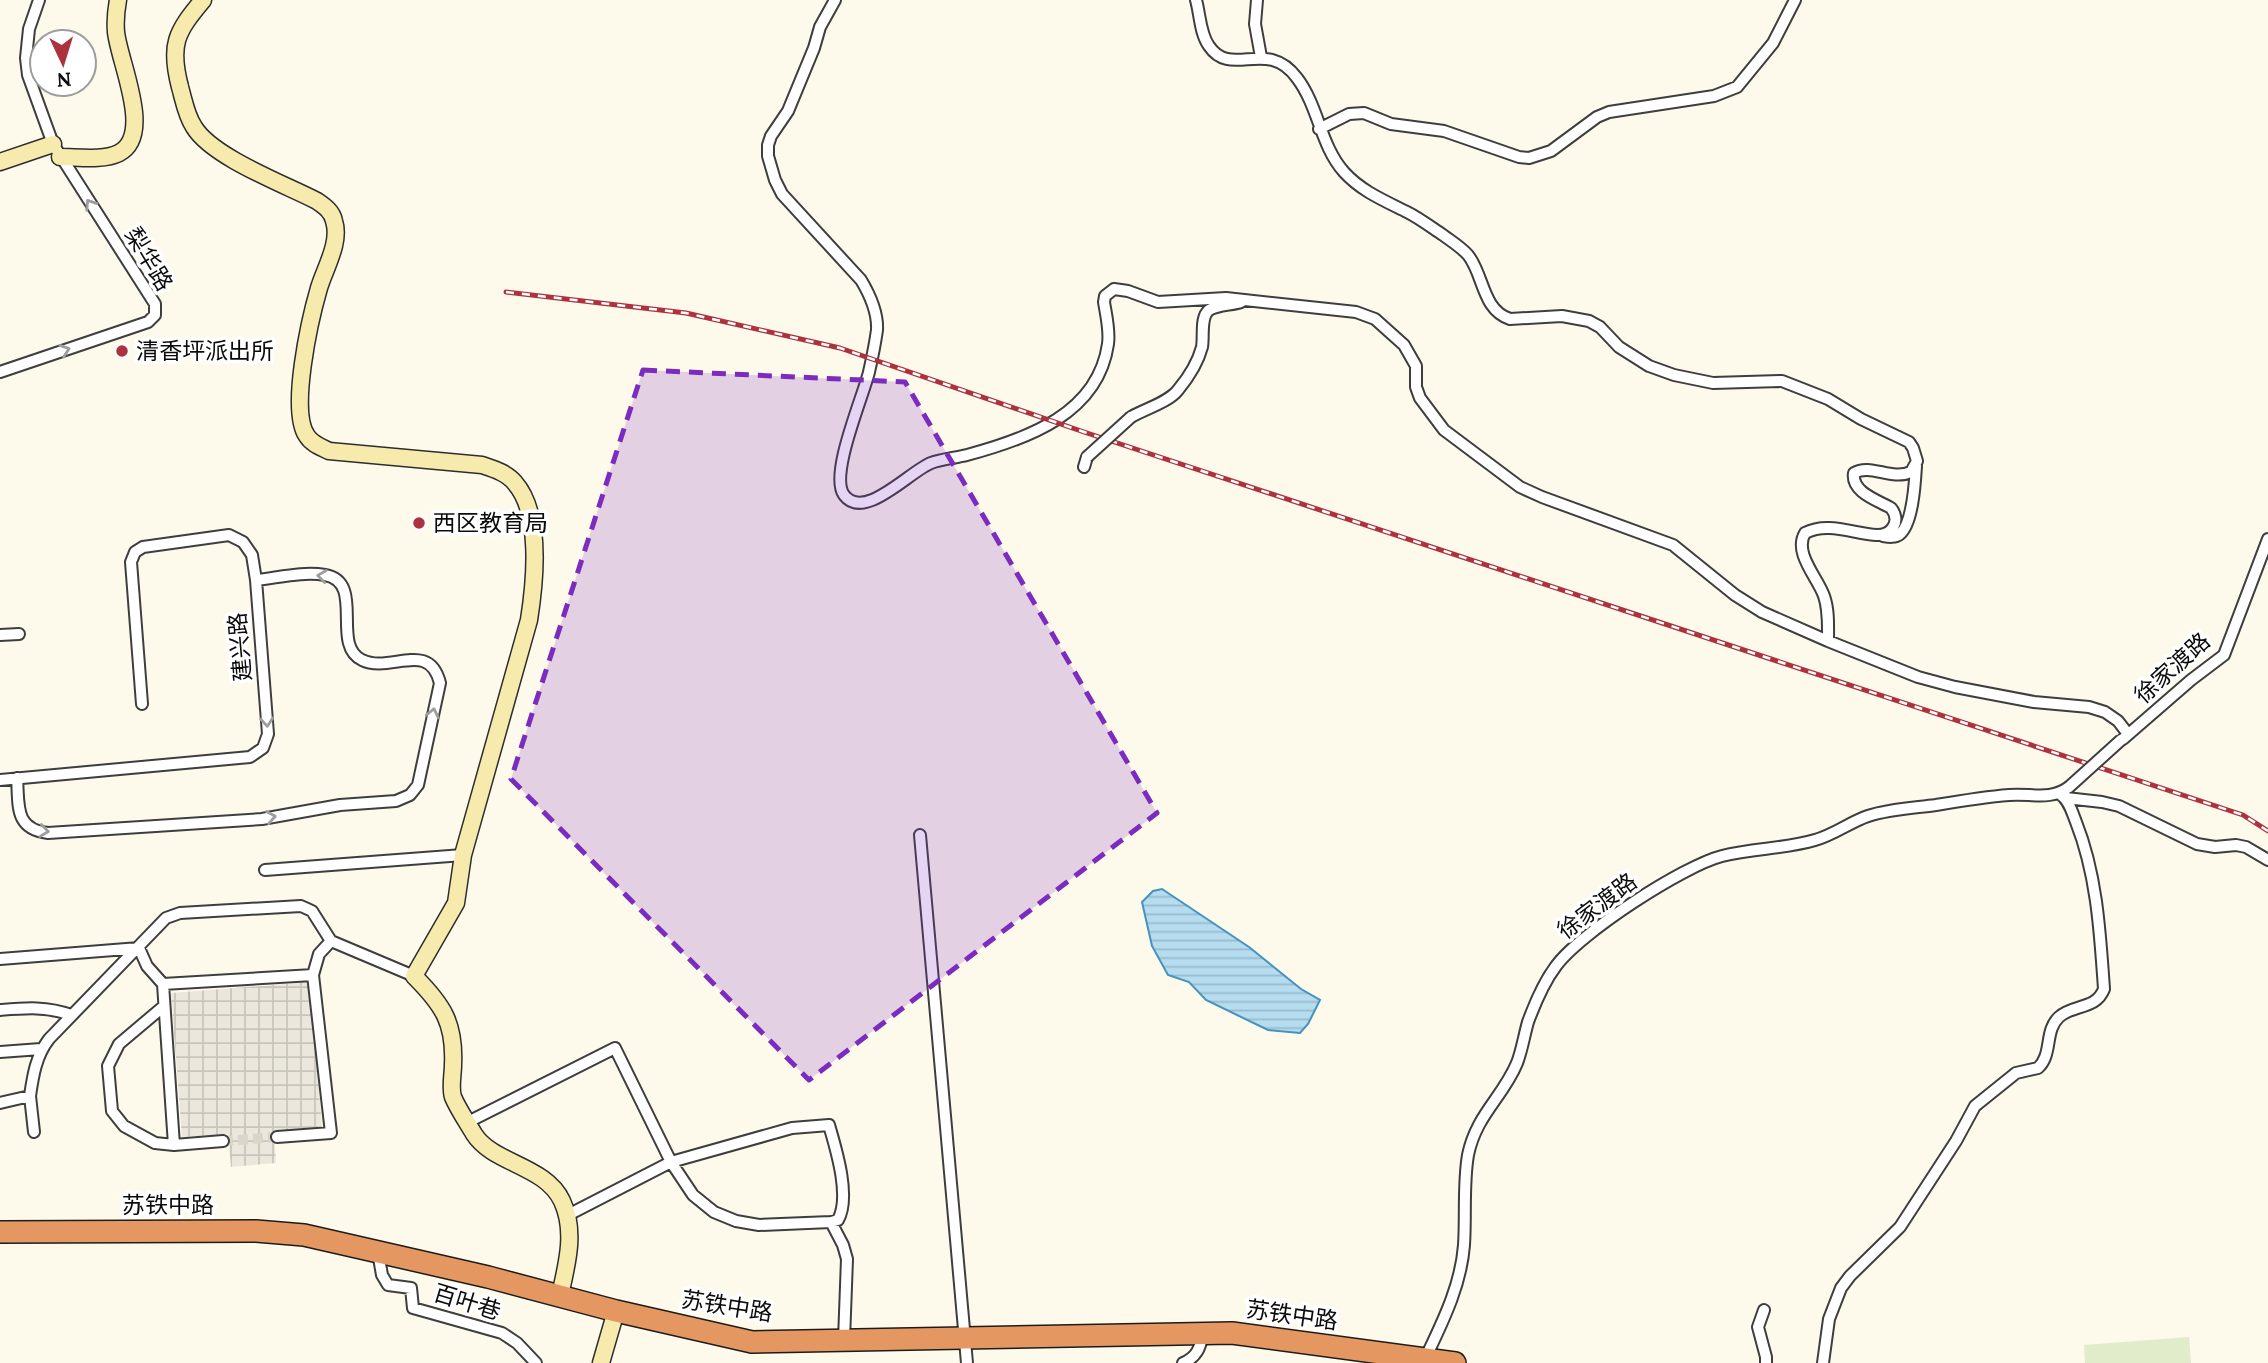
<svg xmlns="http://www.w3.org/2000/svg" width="2268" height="1363" font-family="Lora,'Noto Sans SC',serif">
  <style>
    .pitch { fill: #e1ecca }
    .plaza { fill: url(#plaza-grid) }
    .water { fill: url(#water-rules); stroke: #4493be; stroke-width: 2 }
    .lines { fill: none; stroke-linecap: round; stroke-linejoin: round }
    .street-tunnel { stroke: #d9d5c9; stroke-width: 10; stroke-dasharray: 10 5; stroke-linecap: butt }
    .street-casing { stroke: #3e3e3e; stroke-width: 14 }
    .secondary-casing { stroke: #2d2d2d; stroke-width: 19 }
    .highway-casing { stroke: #1c1c1c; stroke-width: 24 }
    .street { stroke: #fff; stroke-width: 10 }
    .secondary { stroke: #f6ebad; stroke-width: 16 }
    .highway { stroke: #e59761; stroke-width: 21 }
    .rail-casing { stroke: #ac323e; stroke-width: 5 }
    .rail { stroke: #fff; stroke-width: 2.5; stroke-dasharray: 8; stroke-linecap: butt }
    .street-bridge-casing { stroke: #3e3e3e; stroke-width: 14; stroke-linecap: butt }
    .street-bridge { stroke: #fff; stroke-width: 10 }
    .oneway { stroke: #9d9d9d }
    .marked { fill: #7b2cbf; fill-opacity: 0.2; stroke: #7b2cbf; stroke-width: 5; stroke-dasharray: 14 9; stroke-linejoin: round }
    .poi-dot { fill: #ac323e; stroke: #fff; stroke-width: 2.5 }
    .labels { text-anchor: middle; stroke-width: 7; stroke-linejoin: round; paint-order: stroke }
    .street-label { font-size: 23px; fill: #0b0b0b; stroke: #fff }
    .poi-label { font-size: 23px; fill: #0b0b0b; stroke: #fff; text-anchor: start }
  </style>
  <defs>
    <pattern id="plaza-grid" width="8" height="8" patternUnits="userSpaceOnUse" patternTransform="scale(1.75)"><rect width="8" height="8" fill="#ebe7dc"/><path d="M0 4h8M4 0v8" fill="none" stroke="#c8c5bb"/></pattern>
    <pattern id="water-rules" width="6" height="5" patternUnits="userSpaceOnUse" patternTransform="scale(1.75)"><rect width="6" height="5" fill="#b5dcef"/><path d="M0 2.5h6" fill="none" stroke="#9abbcc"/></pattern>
  </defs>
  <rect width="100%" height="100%" fill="#fdf9eb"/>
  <path class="pitch" d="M2189,1337L2191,1363H2085L2084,1345Z"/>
  <path class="plaza" d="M310,982L322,1127L274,1131L276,1163L231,1167L228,1134L182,1137L171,993Z"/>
  <path class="water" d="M1162,889L1249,947L1301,989L1320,1000L1308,1024L1300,1033L1268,1030L1206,1000L1189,982L1168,975L1152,946L1142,902L1153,891Z"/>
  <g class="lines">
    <path class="street-tunnel" d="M223,1141L277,1137"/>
    <defs>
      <path id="street" d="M835,0L820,27L814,48L788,111L771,136L768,145V156L775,180L782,194L861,280C870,295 878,312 877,330C875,344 872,359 869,372C863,397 829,475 844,495C864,522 910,471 931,463C942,459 955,458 967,455C1027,439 1098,414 1108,344C1110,330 1106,315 1104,302L1105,296L1114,289L1128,291L1158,302L1226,298L1356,312L1375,319L1404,345L1416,366V387L1420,398L1444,430L1520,487L1542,497L1673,545L1735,595L1762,612L1828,641L1918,677L1955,687L2034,702L2089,707L2105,712L2118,721L2128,734
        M1196,0C1200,14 1200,34 1209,46C1231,79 1267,37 1297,78C1319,107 1320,145 1344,172C1361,191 1385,201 1407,212C1419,218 1431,227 1443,235C1451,241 1461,247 1468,255C1484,275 1482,310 1510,319L1562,316L1589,321L1600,327L1619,347L1649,366L1674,375L1713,383L1782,381L1828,399L1861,419L1909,442L1913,448L1917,461L1911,472C1891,481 1871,463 1854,473C1851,492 1877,500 1891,508C1901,520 1893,535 1877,535C1854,534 1828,521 1805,533C1793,553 1818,578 1824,596C1829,610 1828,626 1828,641
        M1257,0L1255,24L1261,57
        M1319,129L1349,114L1364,113L1391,124L1444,131L1519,157L1529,158L1551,151L1597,117L1609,112L1714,96L1737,87L1773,43L1795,0
        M0,372L148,322L155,315V304L53,144L28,75L26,58L29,29L39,0
        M1131,417C1145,409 1169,402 1178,390C1188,378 1198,362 1202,347C1204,336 1200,317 1209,310C1217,305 1232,305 1241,302
        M1084,467L1087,457
        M1883,536C1889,537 1895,538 1900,534C1913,523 1915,482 1916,466
        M0,635L19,634
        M2123,739L2191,680L2224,655L2268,539
        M17,778C19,805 14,829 48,833L262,819L340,805L396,801L410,795L418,785L440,683C429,639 390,674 362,660C330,645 366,582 325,575C303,571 277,578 256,580
        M0,780L250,757L263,748L268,734L256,580L252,555L243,542L229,535L143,547L135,552L131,562L142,704
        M2066,798L2102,802L2119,806L2197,844L2215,847L2236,845L2246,847L2268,860
        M920,835L967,1363
        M265,870L463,855
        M0,959L139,948L147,966L163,984
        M164,1006L119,1044L108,1066L112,1111L124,1126L155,1143L174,1145
        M0,1010C25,1008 47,1006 71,1015
        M0,1052L41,1049
        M30,1096L34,1132
        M0,1103L30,1096C33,1075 36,1056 49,1039L166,918L180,913L301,906L312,911L331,941L414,976
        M468,1122L615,1048L671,1162L693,1195L714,1212L736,1221L759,1225L831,1222L838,1220C851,1197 836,1149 829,1125L792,1128L671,1162L568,1215
        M277,1137L331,1133L313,975L319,954L331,941
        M223,1141L174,1145L163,984L313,975
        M831,1222L843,1245L847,1259L844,1340
        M378,1252L382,1275L388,1285L411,1288L413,1308L502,1333L517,1343L536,1363
        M1764,1310L1758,1327L1766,1357V1363
        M1425,1359C1442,1323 1461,1286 1464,1245C1466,1215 1463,1184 1468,1155C1476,1115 1503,1097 1517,1063C1522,1050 1524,1036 1528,1022C1535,1003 1544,982 1556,966C1580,933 1683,866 1722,856C1753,848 1785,849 1815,840C1834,835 1850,822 1868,816C1889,809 1913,808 1936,805C1960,801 1984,797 2009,795C2031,793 2050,801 2069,787
        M1183,1363C1197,1357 1200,1348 1203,1334
        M1823,1363L1829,1319L1841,1288L1850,1276L1900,1227L1956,1141L1975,1106L2016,1073L2038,1068C2053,1054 2044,1031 2059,1017C2073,1004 2096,1010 2104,989C2100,932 2097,875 2076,822C2072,812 2069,800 2060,794"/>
      <path id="secondary" d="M203,0C176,32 169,45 180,87C184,101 186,115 194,127C212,157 284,184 317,201C324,206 332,211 334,221C341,242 325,268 319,288C310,319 289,411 307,436C312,444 321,447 329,451L482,465C494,469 507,473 515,483C542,514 535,582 529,620L463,855L456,903L414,976C443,1005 455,1023 453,1065C453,1074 450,1088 453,1097C458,1109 467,1122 474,1134C493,1164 545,1165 562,1201C576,1231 567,1264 560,1295
        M60,157C78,157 103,161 119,153C154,135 119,62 116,32C115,21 116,11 118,0
        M0,162L53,144
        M601,1363L616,1311"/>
      <path id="highway" d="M0,1232L256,1231L304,1235L488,1277L616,1311L752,1342L1232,1333L1455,1363"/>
    </defs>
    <use href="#street" class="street-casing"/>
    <use href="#secondary" class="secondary-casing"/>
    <use href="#highway" class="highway-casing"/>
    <use href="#street" class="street"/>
    <use href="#secondary" class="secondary"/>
    <use href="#highway" class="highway"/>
    <defs>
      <path id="rail" d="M506,292L686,313L840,348L1084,432L2243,815L2268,831"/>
    </defs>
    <use href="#rail" class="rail-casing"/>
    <use href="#rail" class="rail"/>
    <defs>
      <path id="street-bridge" d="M1087,457L1131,417
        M2069,787L2121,740"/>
    </defs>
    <use href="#street-bridge" class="street-bridge-casing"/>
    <use href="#street-bridge" class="street-bridge"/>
  </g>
  <defs><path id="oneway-chevron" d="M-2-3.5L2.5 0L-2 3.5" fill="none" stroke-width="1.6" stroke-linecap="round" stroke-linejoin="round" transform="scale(1.75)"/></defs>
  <g class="oneway">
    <use href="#oneway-chevron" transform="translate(90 204) rotate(-123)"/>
    <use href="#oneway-chevron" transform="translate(65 350) rotate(-19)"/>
    <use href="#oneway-chevron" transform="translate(322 576) rotate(-172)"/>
    <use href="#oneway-chevron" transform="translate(433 713) rotate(-78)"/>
    <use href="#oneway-chevron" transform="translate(267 722) rotate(85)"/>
    <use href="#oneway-chevron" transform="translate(271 817) rotate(-10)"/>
    <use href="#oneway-chevron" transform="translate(44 831) rotate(7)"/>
  </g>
  <path class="marked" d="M643,370L905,382L1157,813L809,1080L511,779Z"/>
  <g class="poi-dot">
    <circle cx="122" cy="351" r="7"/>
    <circle cx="419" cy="523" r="7"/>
  </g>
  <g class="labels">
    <g class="street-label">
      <text transform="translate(149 259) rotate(59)" y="8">梨华路</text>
      <text transform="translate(240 647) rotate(-95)" y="8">建兴路</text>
      <text transform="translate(2172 668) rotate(-42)" y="8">徐家渡路</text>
      <text transform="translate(1597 906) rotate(-37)" y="8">徐家渡路</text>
      <text x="168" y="1213">苏铁中路</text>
      <text transform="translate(467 1302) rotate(17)" y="8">百叶巷</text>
      <text transform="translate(727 1306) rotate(9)" y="8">苏铁中路</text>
      <text transform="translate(1292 1315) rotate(8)" y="8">苏铁中路</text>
    </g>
    <g class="poi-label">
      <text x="136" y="359">清香坪派出所</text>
      <text x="433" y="531">西区教育局</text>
    </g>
  </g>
  <g transform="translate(63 63) rotate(176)"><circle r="33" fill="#ffffff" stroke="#9d9d9d" stroke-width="2"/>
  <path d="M0-5L12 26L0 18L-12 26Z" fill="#ac323e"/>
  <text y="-10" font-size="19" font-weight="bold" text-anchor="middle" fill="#0b0b0b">N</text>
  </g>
</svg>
